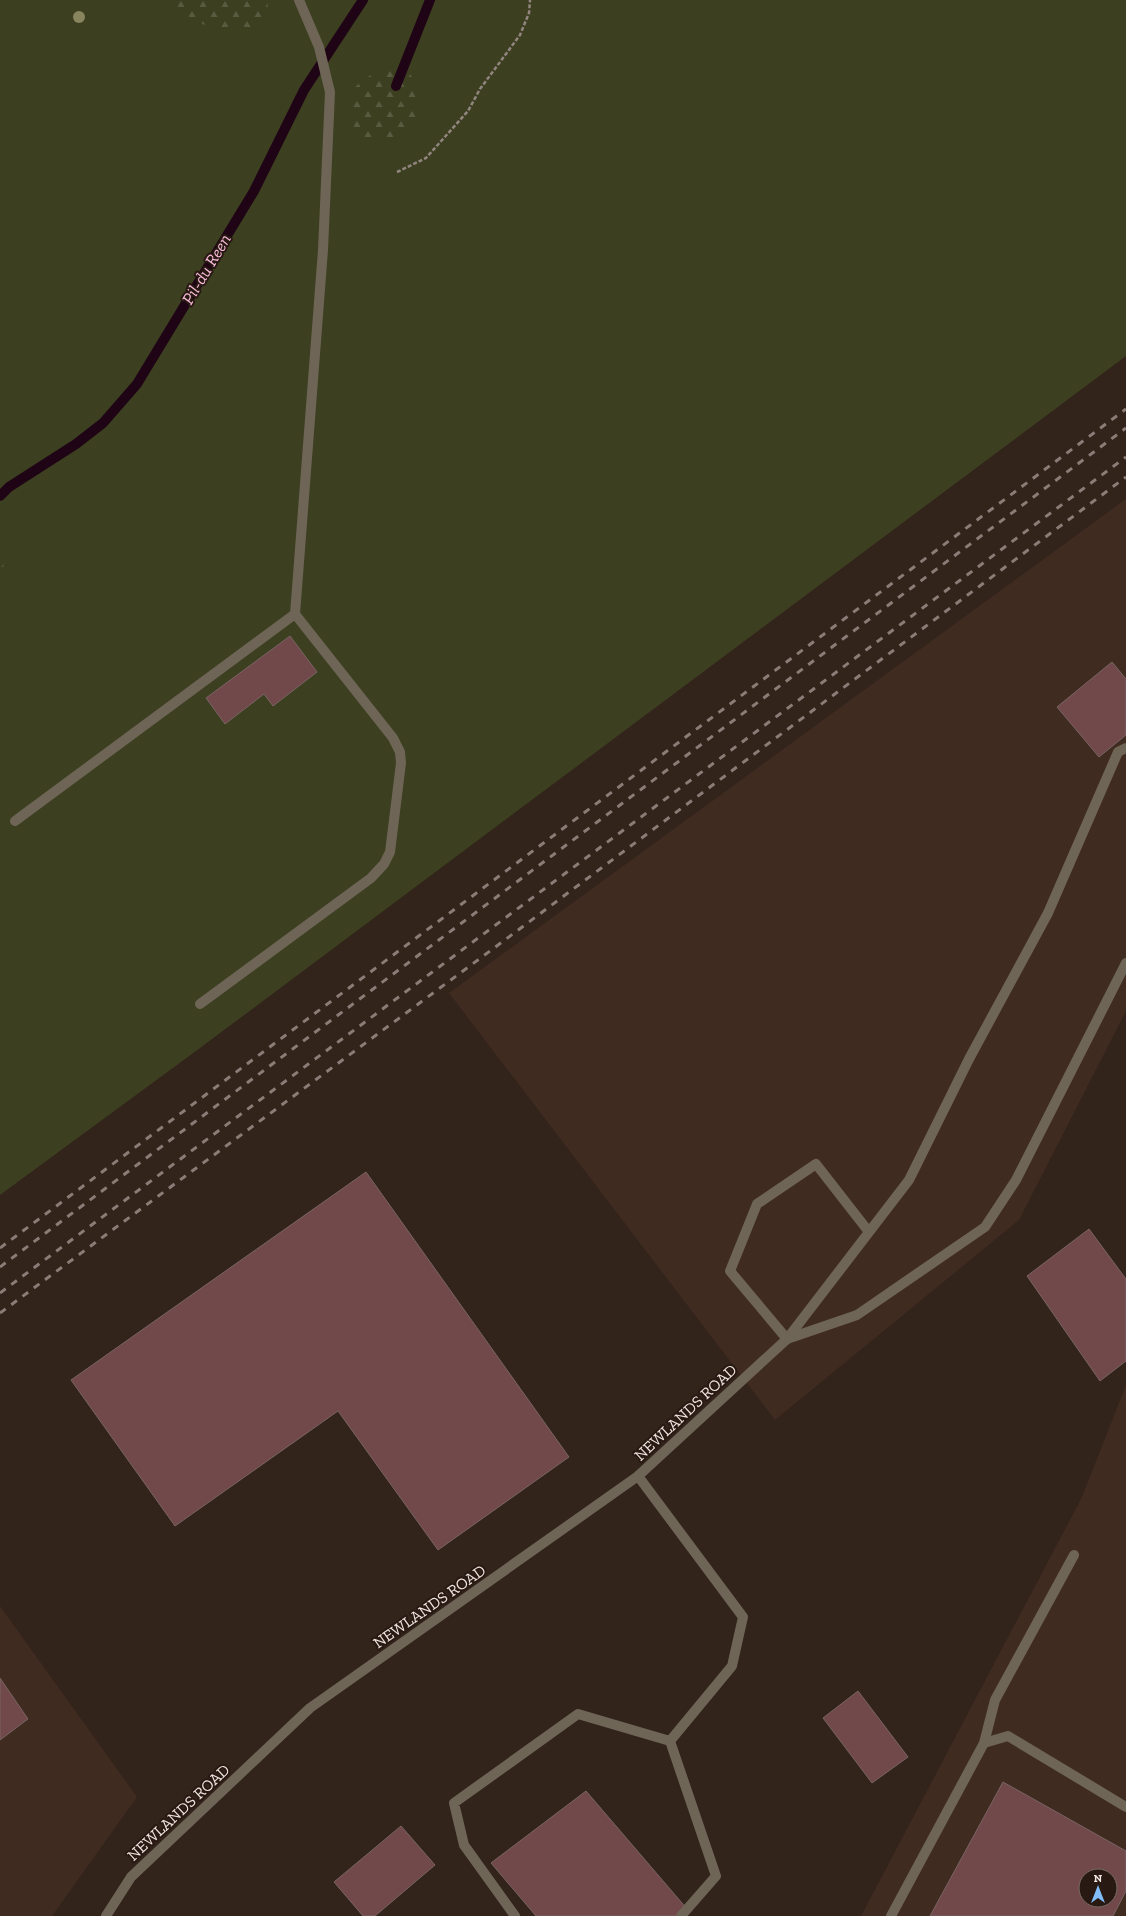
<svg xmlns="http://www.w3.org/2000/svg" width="1126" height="1916" font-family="'Zilla Slab',serif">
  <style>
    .built { fill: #402b20; fill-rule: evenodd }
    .grass { fill: #3c3f20 }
    .forest { fill: url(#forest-firs) }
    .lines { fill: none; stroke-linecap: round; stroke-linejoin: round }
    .stream { stroke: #1f0415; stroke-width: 10 }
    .building { fill: #71494a; stroke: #796464; fill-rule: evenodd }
    .path { stroke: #92857f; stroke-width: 2.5; stroke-dasharray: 4 2; stroke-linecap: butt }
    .service { stroke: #6e6557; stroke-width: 10 }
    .minor { stroke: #6e6557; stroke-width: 10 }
    .rail { stroke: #8a7d77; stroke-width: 3; stroke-dasharray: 7 7; stroke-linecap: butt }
    .tree { fill: #88855e }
    .labels { text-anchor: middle; stroke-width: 4; stroke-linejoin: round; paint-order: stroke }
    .street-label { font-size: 16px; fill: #f0e6e1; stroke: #281912 }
    .water-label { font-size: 17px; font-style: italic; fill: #febee0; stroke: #281912 }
  </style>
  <defs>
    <pattern id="forest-firs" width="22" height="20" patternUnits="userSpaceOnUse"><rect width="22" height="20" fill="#3c3f20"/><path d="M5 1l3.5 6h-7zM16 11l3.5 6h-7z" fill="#585b40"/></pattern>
  </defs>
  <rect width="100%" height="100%" fill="#32231b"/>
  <path class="built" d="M1126,499V1011L1019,1220L775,1420L449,993Z
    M1126,1385V1916H861L1082,1497ZM1086,1876H1110V1900H1086Z
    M0,1606L137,1797L52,1916H0Z"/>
  <path class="grass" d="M0,0H1126V356L196,1051L0,1195Z"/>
  <path class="forest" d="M165,0H268L267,16L264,25C246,28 224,30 205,25C193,21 176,7 165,0Z
    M385,69L408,71C420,88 425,106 413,124C411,126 410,130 408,132C399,139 371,142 360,144L350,131L352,90L365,78Z
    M0,542C4,557 5,570 0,586Z"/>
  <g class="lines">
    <path class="stream" d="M396,86L430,0
      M0,496L9,487L76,444L103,423L137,384L254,191L304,90L363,0"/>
  </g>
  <path class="building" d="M290,636L317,672L273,706L264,694L225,724L206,698Z
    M1112,662L1126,679V735L1099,757L1057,707Z
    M366,1172L569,1457L438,1550L338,1411L175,1526L71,1380Z
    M1089,1229L1126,1279V1361L1100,1381L1027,1276Z
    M0,1678L28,1719L0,1740Z
    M858,1691L908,1757L872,1783L823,1718Z
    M1003,1782L1126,1851V1891L1113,1916H930ZM1086,1876H1110V1900H1086Z
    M586,1791L688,1910L679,1916H536L491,1863Z
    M401,1826L435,1865L375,1916H363L334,1882Z"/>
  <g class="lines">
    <path class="path" d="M397,172L426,158L468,111L480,89L520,35L529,13L530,0"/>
    <path class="service" d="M15,821L295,614
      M200,1004L371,878L384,864L390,852L401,763L400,752L393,738L295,614L323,250L330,92L319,47L299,0
      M787,1339L909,1180L969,1059L1048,913L1118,752L1126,748
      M787,1339L857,1315L985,1227L1016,1180L1126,963
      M787,1339L730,1271L757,1204L816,1164L869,1232
      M638,1476L743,1617L732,1666L670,1741
      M670,1741L716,1876L681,1916
      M984,1743L995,1700L1074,1555
      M515,1916L464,1845L454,1803L578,1714L670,1741
      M891,1916L984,1743L1008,1736L1126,1807"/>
    <path class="minor" d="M106,1916L131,1877L310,1708L638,1476L787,1339"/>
    <path class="rail" d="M0,1248L1126,409
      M0,1267L1126,428
      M0,1293L1126,457
      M0,1313L490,951L1126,477"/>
  </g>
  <circle class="tree" cx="79" cy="17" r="6"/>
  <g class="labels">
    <g class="street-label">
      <text transform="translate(685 1412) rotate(-43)" y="6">NEWLANDS ROAD</text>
      <text transform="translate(429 1606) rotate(-35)" y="6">NEWLANDS ROAD</text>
      <text transform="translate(178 1812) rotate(-43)" y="6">NEWLANDS ROAD</text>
    </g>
    <g class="water-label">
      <text transform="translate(206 269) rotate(-59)" y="6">Pil-du Reen</text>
    </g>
  </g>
  <g transform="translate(1098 1888)"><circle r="19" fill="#281912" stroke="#786b65"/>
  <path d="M0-3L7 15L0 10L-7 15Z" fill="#80bdfa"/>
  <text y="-6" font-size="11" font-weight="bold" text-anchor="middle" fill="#f0e6e1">N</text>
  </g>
</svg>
